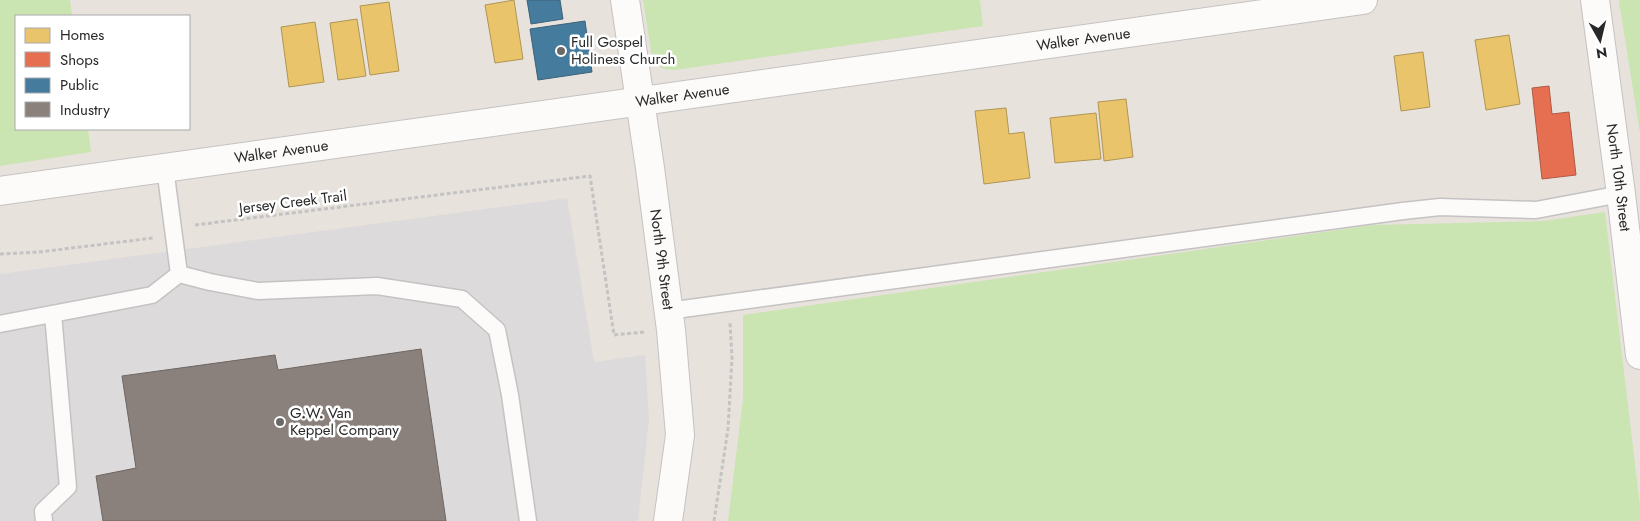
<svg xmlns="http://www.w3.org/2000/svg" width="1640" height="521" font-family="Jost,sans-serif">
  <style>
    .industrial { fill: #dddadc }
    .green { fill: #cae5b2 }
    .homes { fill: #e9c46a; stroke: #af9556 }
    .shops { fill: #e76f51; stroke: #ae5a45 }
    .public { fill: #457b9d; stroke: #3c627a }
    .industry { fill: #8a817c; stroke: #6d6663 }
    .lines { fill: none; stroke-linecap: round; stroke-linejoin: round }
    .service-casing { stroke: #c5c2c3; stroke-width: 19 }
    .minor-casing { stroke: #c5c2c3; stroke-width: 30 }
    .tertiary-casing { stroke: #c5c2c3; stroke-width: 30 }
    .path { stroke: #c4c3c3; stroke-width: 3; stroke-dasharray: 4 2.5; stroke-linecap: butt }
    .service { stroke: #fcfbfa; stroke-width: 16 }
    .minor { stroke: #fcfbfa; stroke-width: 28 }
    .tertiary { stroke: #fcfbfa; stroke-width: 28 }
    .poi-dot { fill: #6b6967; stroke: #fff; stroke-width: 2 }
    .labels { text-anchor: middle; stroke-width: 5; stroke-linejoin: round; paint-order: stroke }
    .street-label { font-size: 15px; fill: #282828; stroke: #fff }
    .poi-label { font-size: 15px; fill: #282828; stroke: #fff; text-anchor: start }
  </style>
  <rect width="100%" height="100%" fill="#e8e2dc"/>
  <path class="industrial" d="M567,198L594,362L645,355L649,420L638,521H0V274Z"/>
  <path class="green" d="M0,0H70L72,16H16V129H88L91,152L0,166Z
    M643,0H980L983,26L675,70C664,70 657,67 652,58Z
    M1620,0H1640V133L1619,2Z
    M1605,212L1640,506V521H728L743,399V315L1373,225L1543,221Z"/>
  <path class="homes" d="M514,0L523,59L495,63L485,5Z
    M389,2L399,71L370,75L360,6Z
    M357,19L366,76L338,80L330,23Z
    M315,22L324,82L289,87L281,27Z
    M1509,35L1520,104L1486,110L1475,40Z
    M1423,52L1430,107L1401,111L1394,56Z
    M1126,99L1133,157L1104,161L1098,102Z
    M1006,108L1009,134L1024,132L1030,178L984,184L975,111Z
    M1096,113L1101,159L1055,163L1050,118Z"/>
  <path class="shops" d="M1549,86L1552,114L1569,112L1576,175L1542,179L1532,88Z"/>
  <path class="public" d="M527,0H560L563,19L531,24Z
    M585,21L592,72L538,80L530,29Z"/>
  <path class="industry" d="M421,349L446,521H103L96,476L136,468L122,376L275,355L278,370Z"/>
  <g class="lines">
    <defs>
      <path id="service" d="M165,168L179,274L210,282L258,291L377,286L462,299L497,330L510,395L528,521
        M668,311L1403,211L1440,207L1536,210L1621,194
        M0,324L152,295L179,274
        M44,521L43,511L68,487L53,314"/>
      <g id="minor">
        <path id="s1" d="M625,0L650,168L671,330L680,435L668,521"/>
        <path id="s2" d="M0,191L1363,0"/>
      </g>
      <g id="tertiary">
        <path id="s3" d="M1595,0L1621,194L1640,355"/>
      </g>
    </defs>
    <use href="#service" class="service-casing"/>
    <use href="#minor" class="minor-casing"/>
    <use href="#tertiary" class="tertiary-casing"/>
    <path class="path" d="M195,225L590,176L614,335L645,332
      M0,254L39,252L153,238
      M714,521L728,429L732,358L730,323"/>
    <use href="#service" class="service"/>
    <use href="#minor" class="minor"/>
    <use href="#tertiary" class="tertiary"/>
  </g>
  <g class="poi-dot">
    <circle cx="561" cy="51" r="5"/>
    <circle cx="280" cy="422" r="5"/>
  </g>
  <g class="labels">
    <g class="street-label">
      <text dy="5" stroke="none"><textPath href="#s2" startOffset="1094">Walker Avenue</textPath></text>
      <text dy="5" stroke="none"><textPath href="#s2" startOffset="689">Walker Avenue</textPath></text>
      <text dy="5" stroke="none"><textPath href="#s2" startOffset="284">Walker Avenue</textPath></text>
      <text dy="5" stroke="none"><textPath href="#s3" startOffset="179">North 10th Street</textPath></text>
      <text transform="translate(293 202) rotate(-7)" y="5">Jersey Creek Trail</text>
      <text dy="5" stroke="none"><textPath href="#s1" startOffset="262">North 9th Street</textPath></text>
    </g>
    <g class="poi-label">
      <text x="571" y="47">Full Gospel<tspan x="571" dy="17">Holiness Church</tspan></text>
      <text x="290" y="418">G.W. Van<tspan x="290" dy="17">Keppel Company</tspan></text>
    </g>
  </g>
  <rect x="15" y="15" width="175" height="115" fill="#ffffff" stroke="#a9a9a9"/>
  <rect x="25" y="28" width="25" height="15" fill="#e9c46a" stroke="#a9a9a9"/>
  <text x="60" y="40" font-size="15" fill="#282828">Homes</text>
  <rect x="25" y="52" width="25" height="15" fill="#e76f51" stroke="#a9a9a9"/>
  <text x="60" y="65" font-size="15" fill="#282828">Shops</text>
  <rect x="25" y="78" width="25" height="15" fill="#457b9d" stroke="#a9a9a9"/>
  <text x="60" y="90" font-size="15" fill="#282828">Public</text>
  <rect x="25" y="102" width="25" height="15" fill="#8a817c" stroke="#a9a9a9"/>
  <text x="60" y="115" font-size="15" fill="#282828">Industry</text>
  <g transform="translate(1600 40) rotate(172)" stroke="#ffffff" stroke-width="4" paint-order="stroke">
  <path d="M0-4L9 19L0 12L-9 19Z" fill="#282828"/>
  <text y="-8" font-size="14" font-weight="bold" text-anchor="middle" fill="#282828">N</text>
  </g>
</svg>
